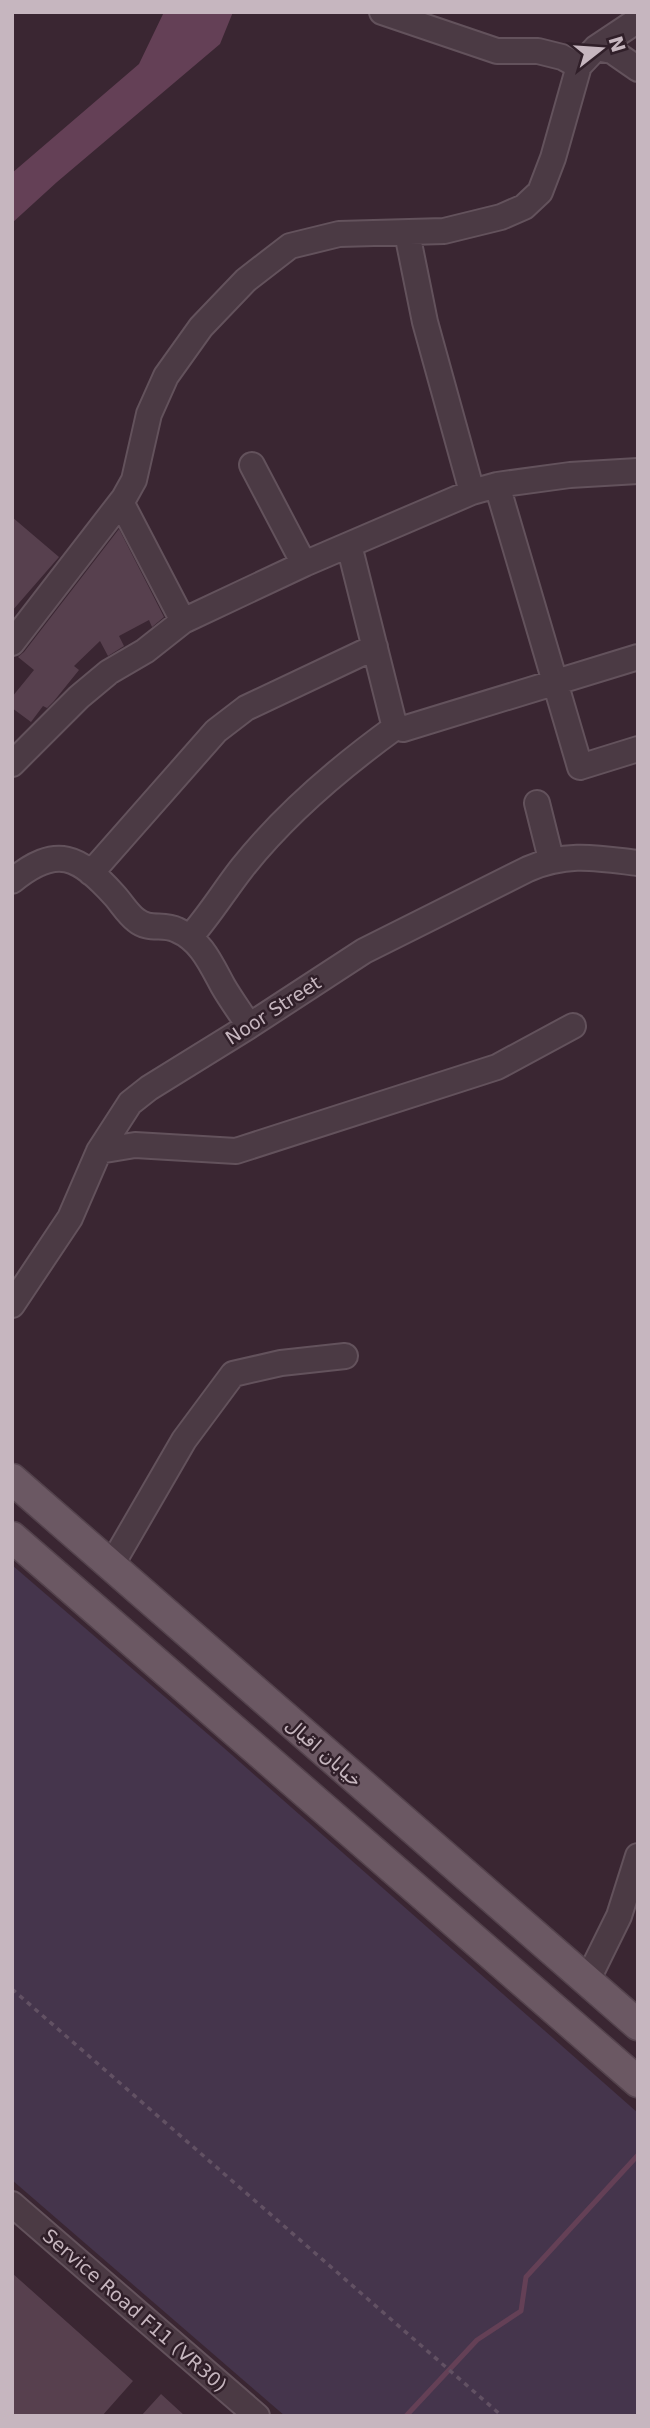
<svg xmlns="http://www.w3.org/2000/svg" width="650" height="2428" font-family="'DejaVu Sans','Noto Naskh Arabic',sans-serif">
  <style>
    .green { fill: #45354c }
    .water { fill: #644056 }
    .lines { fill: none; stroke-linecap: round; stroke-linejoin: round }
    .stream { stroke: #644056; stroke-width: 5 }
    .building { fill: #57404e }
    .minor-casing { stroke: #63525c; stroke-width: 28 }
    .major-casing { stroke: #54434d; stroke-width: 33 }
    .path { stroke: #625163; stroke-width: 3.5; stroke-dasharray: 5 5; stroke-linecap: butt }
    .minor { stroke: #4b3a44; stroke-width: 24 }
    .major { stroke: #6b5863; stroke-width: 30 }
    .labels { text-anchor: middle; stroke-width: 5; stroke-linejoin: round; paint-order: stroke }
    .street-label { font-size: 19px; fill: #c6b6bf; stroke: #301f29 }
  </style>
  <rect width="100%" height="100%" fill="#3a2632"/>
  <path class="green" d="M12,1565L224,1748L638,2113V2416H285L12,2180Z"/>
  <path class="water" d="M164,12H233L220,44L57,182L12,223V173L139,64Z"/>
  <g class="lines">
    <path class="stream" d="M406,2416L477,2340L521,2311L526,2277L638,2155"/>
  </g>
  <path class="building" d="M12,517L59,557L12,611Z
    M119,529L164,617L152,627L149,620L119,636L124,646L108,656L100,641L74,666L79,670L54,701L47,708L43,706L31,722L12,708V697L34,670L18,657L24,652Z
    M12,2273L133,2381L102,2416H12Z
    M161,2394L185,2416H141Z"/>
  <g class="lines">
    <defs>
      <path id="minor" d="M382,12L497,51H538L562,57L579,66
        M596,48L612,51L638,69
        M407,233L425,322L472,492
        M252,465L304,564
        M497,485L580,767L638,749
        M121,502L183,621
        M349,545L393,720L397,726L403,729L638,657
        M12,643L124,498L134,480L149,414L166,376L201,327L246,280L290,246L339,234L444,231L501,217L524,207L540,192L553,158L579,66L596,48L638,20
        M12,764L79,697L109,672L145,651L183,621L304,564L472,492L497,485L570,475L638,471
        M537,803L551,859
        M91,873L216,731L246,708L375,647
        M12,881C57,844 79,856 115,896C122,904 128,914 136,920C149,931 163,923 177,930C201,940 211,964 223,986C231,1000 241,1013 249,1026
        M190,937C209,916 224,891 242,868C283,816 343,765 397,726
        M99,1151L135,1145L236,1151L497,1067L573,1026
        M12,1305L70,1218L99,1151L130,1103L149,1088L249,1026L364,951L528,869C568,852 596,858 638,863
        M111,1566L184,1440L233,1374L281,1363L345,1356
        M587,1981L619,1916L638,1856
        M12,2204L257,2416"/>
      <path id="major" d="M12,1479L638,2025
        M12,1537L638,2082"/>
    </defs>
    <use href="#minor" class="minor-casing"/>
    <use href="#major" class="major-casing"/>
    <path class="path" d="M12,1989L502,2416"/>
    <use href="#minor" class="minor"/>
    <use href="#major" class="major"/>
  </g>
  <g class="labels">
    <g class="street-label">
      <text transform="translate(273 1010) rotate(-33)" y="7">Noor Street</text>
      <text transform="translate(324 1752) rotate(41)" y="7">خیابان اقبال</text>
      <text transform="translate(135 2310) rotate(41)" y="7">Service Road F11 (VR30)</text>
    </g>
  </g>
  <rect width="650" height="2428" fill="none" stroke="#c6b6bf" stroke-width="28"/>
  <g transform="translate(601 49) rotate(73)" stroke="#301f29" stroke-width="5" paint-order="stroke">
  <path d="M0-5L12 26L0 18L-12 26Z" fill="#c6b6bf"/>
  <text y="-10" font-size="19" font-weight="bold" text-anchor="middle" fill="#c6b6bf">N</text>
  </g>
</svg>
